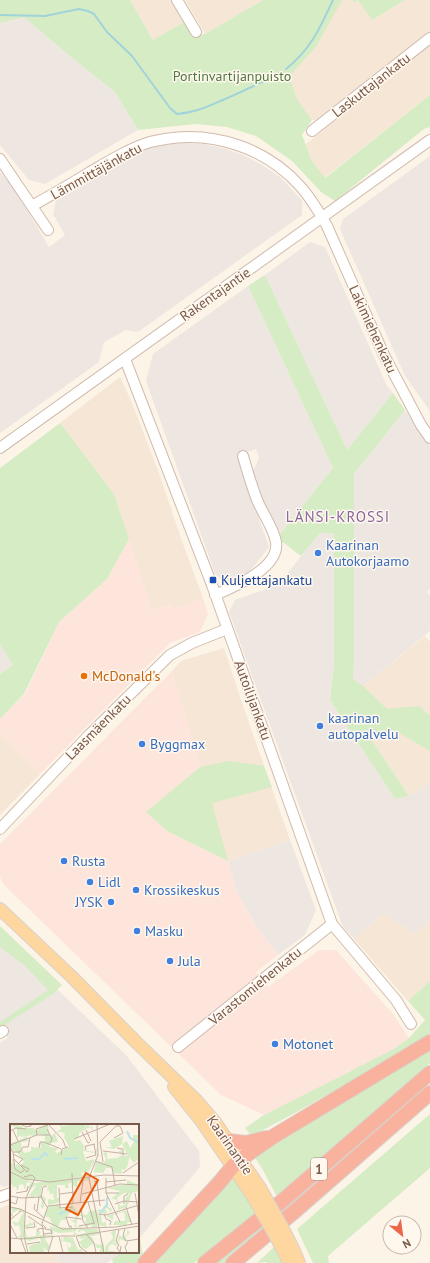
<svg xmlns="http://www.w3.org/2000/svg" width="430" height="1263" font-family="'PT Sans',sans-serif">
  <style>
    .residential { fill: #f5e6d6 }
    .commercial { fill: #fee5dc }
    .industrial { fill: #eee7e1 }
    .green { fill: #d6ecc5 }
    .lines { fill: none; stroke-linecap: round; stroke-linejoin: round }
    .stream { stroke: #a1d3da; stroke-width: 2 }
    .minor-casing { stroke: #d0bbad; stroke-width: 12 }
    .major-casing { stroke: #d9d1cc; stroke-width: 14 }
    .highway-casing { stroke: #d9d1cc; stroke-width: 16 }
    .minor { stroke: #fff; stroke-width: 10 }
    .major { stroke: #fdd79f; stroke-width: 12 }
    .highway { stroke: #f9b29d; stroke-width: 14 }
    .major-bridge-casing { stroke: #d9d1cc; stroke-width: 14; stroke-linecap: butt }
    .major-bridge { stroke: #fdd79f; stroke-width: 12 }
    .shop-dot { fill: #3f7fe0; stroke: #fff8ef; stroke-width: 1.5 }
    .transit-dot { fill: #1a4fb4; stroke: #fff8ef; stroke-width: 1.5 }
    .food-dot { fill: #e8710a; stroke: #fff8ef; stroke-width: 1.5 }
    .labels { text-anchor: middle; stroke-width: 3; stroke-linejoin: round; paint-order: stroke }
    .shield { fill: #fff8ef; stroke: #a1897c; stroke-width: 1 }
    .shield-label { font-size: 13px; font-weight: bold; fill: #79594a }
    .park-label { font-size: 14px; fill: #52793f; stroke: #fff8ef }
    .street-label { font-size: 14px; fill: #79594a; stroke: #fff8ef }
    .shop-label { font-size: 14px; fill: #366cbe; stroke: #fff8ef; text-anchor: start }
    .transit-label { font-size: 14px; fill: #164399; stroke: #fff8ef; text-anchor: start }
    .food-label { font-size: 14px; fill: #c56008; stroke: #fff8ef; text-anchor: start }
    .neighbourhood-label { font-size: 15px; letter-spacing: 1px; fill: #88669c; stroke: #fff8ef }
    .inset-river { fill: none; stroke: #bbe3e8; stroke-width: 2 }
    .inset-road { fill: none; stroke: #c4b1a4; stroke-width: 1 }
    .view { fill: #e8590c; fill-opacity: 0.15; stroke: #e8590c; stroke-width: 2 }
    .inset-edge { fill: none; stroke: #79594a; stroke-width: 2 }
  </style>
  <rect width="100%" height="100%" fill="#fdf4e8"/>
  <path class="residential" d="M130,0H171L184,22L153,40Z
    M185,0H263L205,34Z
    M341,0H353L354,3L358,0L372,20L405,0H430V34L319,121L312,120L298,101L289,77L316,47Z
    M430,46V95L324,178L312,161L306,144Z
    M120,377L132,403L160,476L183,544L203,598L173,609L171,604L157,609L150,605L114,494L60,423Z
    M425,636L430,642V783L409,796L349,706L353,679L363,686Z
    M224,648L240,697L290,840L228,861L167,831L206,785L172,671L181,661Z
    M0,734L40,774L0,815Z
    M384,913L414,934L430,921V981L408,1001L354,939Z
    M11,1204V1252H53L60,1263H0V1208Z"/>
  <path class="commercial" d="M129,539L150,605L157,609L171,604L173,609L203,598L208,614L200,632L170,643L40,774L0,734V719L25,694L59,622L107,579Z
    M172,671L185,712L206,786L161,826L167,831L228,861L237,892L256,926L278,955L256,972L268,987L319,950H336L393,1014L409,1038L394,1049L361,1067L350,1071L305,1095L264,1115L221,1095L4,885L0,877V844Z"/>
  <path class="industrial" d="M24,16L71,57L115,92L138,130L45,184L29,180L0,145V23Z
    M181,143L202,144L223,148L243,155L262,165L280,177L302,200V215L138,332L126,330L104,342L99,362L0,433V172L14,188L49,247L65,235L53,214L56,201L148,147Z
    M430,156V411L405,376L340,229L343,219Z
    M310,242L325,247L387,386L393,393L347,450L265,275Z
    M248,286L333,468L277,538L253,471L259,458L256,449L237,456L269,547L248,574L228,581L216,576L146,381L153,354Z
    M405,410L430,446V589L427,592L430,596V631L363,686L353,679L354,664V474Z
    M320,533H334V663L330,700L395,799L409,796L430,783V921L414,934L384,913L354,939L343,927L229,612L235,600L278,585Z
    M0,549L13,665L0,674Z
    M290,840L316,910L305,935L278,955L256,926L237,892L228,861Z
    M0,941L15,949L126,1055L199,1151L200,1167L138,1240V1125H11V1185L4,1187L0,1185V1043L8,1038L0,1026Z
    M53,1252H122L107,1263H60Z"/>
  <path class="green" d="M0,0H130L153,40L184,22L192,37L205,34L263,0H342L316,47L289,77L298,101L312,120L302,135L312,161L325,178L430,95V127L424,129L335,201L321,192L292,161L256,136L227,127L196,124L138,130L115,92L71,57L24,17L0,23Z
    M353,0H405L372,20L358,0L354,3Z
    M265,275L347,450L393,393L405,410L354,474V664L353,679L363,686L387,709L419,706L430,716V751L396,731L383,732L371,739L409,796L395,799L330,700L334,663V533H320L301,556L277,538L333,468L248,286Z
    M60,423L114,494L129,539L107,579L59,622L24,694L0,719V674L13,665L0,644V468Z
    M229,761L264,766L272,787L212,803L228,861L167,831L146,812L200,767Z
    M0,926L62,985L53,994L0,1028V1022L48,990L25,966L0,947Z
    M430,981V1038L390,1062L350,1082L293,1114L261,1131L250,1134L245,1128L264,1115L394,1049L409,1038L425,1020L408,1001Z
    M430,1046V1063L277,1197L263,1170L253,1155Z
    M430,1114V1168L328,1256L329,1263H313L297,1229Z
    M233,1176L256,1214L194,1263H151Z
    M263,1226L265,1230L225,1263H215Z
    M140,1238L143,1258L139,1263H113L112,1259L122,1252H138V1240Z
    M274,1247L284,1263H267L266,1262L257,1263Z"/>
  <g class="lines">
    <path class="stream" d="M0,15L45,16L79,9L88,11L94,14L107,32L132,56L170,108L177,114C195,113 209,106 225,99C244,91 262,82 280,73
      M286,69C311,49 320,28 333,0"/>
    <defs>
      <path id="minor" d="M177,0L196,32
        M312,131L430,38
        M0,159L48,230
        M32,206C51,195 71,184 90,172C109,161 128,149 150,142C154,141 160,140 165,139C214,131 266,148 300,186C311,198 319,212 327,226L384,355L421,425L430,438
        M125,359L212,585L332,924L396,1000L411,1024
        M0,448L430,140
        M215,595C234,587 280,568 276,542C273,526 261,512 256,497C251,484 247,470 243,456
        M0,829L88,736L170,655L192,643L227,629
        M0,1033L3,1031
        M178,1047L332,924
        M0,1197L11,1193"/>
      <path id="major" d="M0,909L71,976L137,1043L197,1101L215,1122L260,1188
        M174,1087L202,1122L252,1195
        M295,1253L299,1263"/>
      <path id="highway" d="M229,1141L246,1143L266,1138
        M145,1263L219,1183L233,1166L248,1154L274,1136L430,1042
        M205,1263L281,1202L430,1073
        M233,1263L295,1211L430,1093"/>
    </defs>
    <use href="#minor" class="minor-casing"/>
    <use href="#major" class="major-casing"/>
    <use href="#highway" class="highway-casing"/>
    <use href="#minor" class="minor"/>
    <use href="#major" class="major"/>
    <use href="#highway" class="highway"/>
    <defs>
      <path id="major-bridge" d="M260,1188L283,1229L295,1253
        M252,1195L275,1235L288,1260"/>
    </defs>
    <use href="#major-bridge" class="major-bridge-casing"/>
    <use href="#major-bridge" class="major-bridge"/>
  </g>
  <g class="shop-dot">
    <circle cx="318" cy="553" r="4"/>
    <circle cx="320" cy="726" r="4"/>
    <circle cx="142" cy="744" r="4"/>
    <circle cx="64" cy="861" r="4"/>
    <circle cx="90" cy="882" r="4"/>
    <circle cx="136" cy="890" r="4"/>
    <circle cx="111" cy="902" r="4"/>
    <circle cx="137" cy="931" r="4"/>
    <circle cx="170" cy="961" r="4"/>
    <circle cx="275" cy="1044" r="4"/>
  </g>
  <rect class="transit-dot" x="209" y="576" width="8" height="8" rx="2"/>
  <circle class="food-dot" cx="84" cy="676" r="4"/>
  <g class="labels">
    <rect class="shield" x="311" y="1158" width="16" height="22" rx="3"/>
    <g class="shield-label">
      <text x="319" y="1174">1</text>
    </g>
    <g class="park-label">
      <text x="232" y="81">Portinvartijanpuisto</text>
    </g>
    <g class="street-label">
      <text transform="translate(371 85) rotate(-38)" y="5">Laskuttajankatu</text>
      <text transform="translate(96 171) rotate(-29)" y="5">Lämmittäjänkatu</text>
      <text transform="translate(215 294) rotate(-35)" y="5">Rakentajantie</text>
      <text transform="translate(373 329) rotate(65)" y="5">Lakimiehenkatu</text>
      <text transform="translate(253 700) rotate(70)" y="5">Autoilijankatu</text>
      <text transform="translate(98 727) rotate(-45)" y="5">Laasmäenkatu</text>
      <text transform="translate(255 986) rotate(-39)" y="5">Varastomiehenkatu</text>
      <text transform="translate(230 1145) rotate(55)" y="5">Kaarinantie</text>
    </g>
    <g class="shop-label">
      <text x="326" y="550">Kaarinan<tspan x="326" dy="16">Autokorjaamo</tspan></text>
      <text x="328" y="723">kaarinan<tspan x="328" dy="16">autopalvelu</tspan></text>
      <text x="150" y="749">Byggmax</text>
      <text x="72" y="866">Rusta</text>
      <text x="98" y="887">Lidl</text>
      <text x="144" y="895">Krossikeskus</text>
      <text x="103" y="907" text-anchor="end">JYSK</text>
      <text x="145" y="936">Masku</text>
      <text x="178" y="966">Jula</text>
      <text x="283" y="1049">Motonet</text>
    </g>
    <g class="transit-label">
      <text x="221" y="585">Kuljettajankatu</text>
    </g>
    <g class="food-label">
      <text x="92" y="681">McDonald's</text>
    </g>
    <g class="neighbourhood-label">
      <text x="338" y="522">LÄNSI-KROSSI</text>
    </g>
  </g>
  <g transform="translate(10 1124)">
    <rect width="129" height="129" fill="#fdf4e8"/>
    <path d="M0,0L11,2V0L13,4H24L25,7L38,0L39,13L44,10L43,5L44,9H47L45,10L48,18L41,19L39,23L48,24L45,28L47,29L59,23L54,13L55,9L51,10L54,8H47L51,5L50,0L52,2L75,0V3L78,0L80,4L82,2L83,7L80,3L69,9V14H64L65,17L70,16L74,22L82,20L74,23L73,26L85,28L88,22L84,38L78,48L71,49L73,52L79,50V52L38,58L16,55L2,49L0,40L3,39L1,34L4,36L5,46L7,39L10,42L14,38L6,27L2,26L0,30V22L3,19L0,20L18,12L11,13L10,11L7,14V5ZM27,10L35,12V18H30L31,24L21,23V27L15,29L12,26L11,18L19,17L16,14L19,11L24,12ZM73,27L85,29V35L76,37ZM129,7V38L127,36L124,39L119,33L118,41L115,46L112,45V50L104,49L101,44H96L93,49L84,48L86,37L94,39L96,35L93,29L97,28V35L107,34L111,32L109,27L112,25L111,32H118L112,20L104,25L95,23H102L99,17L113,12L112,20L117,17L120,24L125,16L118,13L123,15V11H128ZM0,49L24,59L79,54V56L67,58L68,63L62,62V58L58,60L59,64H55V61H47V74H50L48,79L38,81V75L44,76L43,69L40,71L39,66L37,68L38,61L32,62L31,70L36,75L33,85L31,83L32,75L25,71L24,74L19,72L27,61L15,67L21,59L17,58L15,66L13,60L9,61L8,67L5,62L3,64L2,60L0,61ZM117,56L129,61V67L122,69L117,83L114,84L122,98H117V101H103L105,97H115V93L114,88L103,91V96L96,92L114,87L113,84L108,86V79L105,75H101L110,67L97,64L117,60ZM114,69L120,70L116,73L115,81L110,82L107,74ZM97,78L98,83L102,85L101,88L97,84L94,85L97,87L96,91L91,88L92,99L96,98V103L89,101L88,96L87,103H82L81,100L75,103L76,94L68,91L66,102L73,103H64L65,99L60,96H65L66,92L65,88L61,87L55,96H51L48,103L58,104L60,101L63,104L61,105H68L64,108L69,111L77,108L71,106L70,108H68L69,105H87L90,110L78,113H82L85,120L91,121L93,119L91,112L94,121V129H89L91,124H87L84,119L76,125L71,123V120L68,119L76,113L71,115L65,109L66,111L64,112L63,106L62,108L49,109L43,107V112H36L35,115L40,123L37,127L33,123L35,129H20L19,122L31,118L30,114L19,117L15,115V101L19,100L21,94L20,99L25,100L15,104L17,113L26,112V98L27,109L29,107L31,109L28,111H33L32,105L34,111H41L40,102L50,105L42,101L40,94L34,92L39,82L49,80L51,85L59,86L62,81H51L62,80L68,90L77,91L79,87L87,86L88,92L90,90L87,85L92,86ZM0,83L12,85L15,88L13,114H8L11,110L9,101L5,102L2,97L8,99L12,90L13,92V88H7L10,87L8,86L2,89L4,94L0,91L3,87ZM106,106L105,117L102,120L107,118L109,111L112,113L117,110V106H118L120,109L115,113L118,118L110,115L107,122L102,120L99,122L98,127H105L104,129H95V123L103,114L101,108ZM53,112L63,114L68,126L71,125L73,129H59L57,122L58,119V124L61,123V119L52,117V120L51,113L54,117Z" fill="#d6ecc5" fill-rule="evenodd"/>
    <path class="inset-river" d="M117,7L120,14L129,19M21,35H29L35,29L38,32M54,35L68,34M90,89L97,81V73M49,90L61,85"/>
    <path class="inset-road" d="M11,0L16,3L21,2V0M38,0L53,16L56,24M87,0L88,32M37,5L42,15L40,19M3,6L8,17M76,6L81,17M0,7L6,4L16,5M72,8L78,19L80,18M27,11L26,5L38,1M104,14L113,9L110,2H106M64,15L100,0M0,21L27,11H40M0,24L3,28L5,45L11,49L14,46M29,24L30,18H34L51,25M107,24L113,25V32M75,26L76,22L85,20M93,27L117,30M3,28H10L13,23H18L20,14M3,30L13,35L9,39M51,31L52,25L58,23M88,31L79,54L94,129M76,34L86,31L84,20M4,35L17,48M85,37L102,43L105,61M93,38L90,18L106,2M11,41L19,45L17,48M0,48L15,55L40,58L94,51L129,52M62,49L63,80M113,49L129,38M14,53L22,51L25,54L16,74M96,54V69L110,98M84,57L87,58L90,82M96,58L116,56M49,64L50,84L62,83M6,69L17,67L18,62M96,69H109M125,69L129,92M50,70L65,68M72,70L110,60L129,61M0,72L12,74M31,73L33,63L37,62M12,74L31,73L37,83M0,78L6,80L8,73M78,78L84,99M70,79L73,56M25,80L24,85L34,94M105,80L114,77L128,78M114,80V72L118,70M0,83L10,85L52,105L106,103L129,99M116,83L122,101M71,84L73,97L78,104M27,87L29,73M88,90L96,91L129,81M94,90L96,95L101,97L100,101M18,92L32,102M15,93L14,112L18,129M15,93L16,74M0,96L11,87M0,100L7,114M69,102L85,99M62,103L59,102L56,93L72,95M16,104L25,103L24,98M115,104L113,112L116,117L129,115M109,106L106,117L109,121M28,108V105L36,104L33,101M34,110L42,109L41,106L35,105M77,111L84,119L86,129M34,112L32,100L38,82L95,76M49,112L53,129M50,112H65M66,112L129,102M66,112L70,123L78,129M0,114L12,115M10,115L49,112M11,115L16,129M17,120L30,118M109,121L107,124L110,128L111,122M38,129L43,112M117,129L115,123L118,118"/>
    <path class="view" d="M76,49L88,56L68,91L56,85Z"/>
    <rect width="129" height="129" class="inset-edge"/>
  </g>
  <g transform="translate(402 1235) rotate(151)"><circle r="19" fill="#fff8ef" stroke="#c9b8ad"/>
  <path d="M0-3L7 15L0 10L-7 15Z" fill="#eb684a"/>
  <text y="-6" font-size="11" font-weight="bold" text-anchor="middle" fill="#79594a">N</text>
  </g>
</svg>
